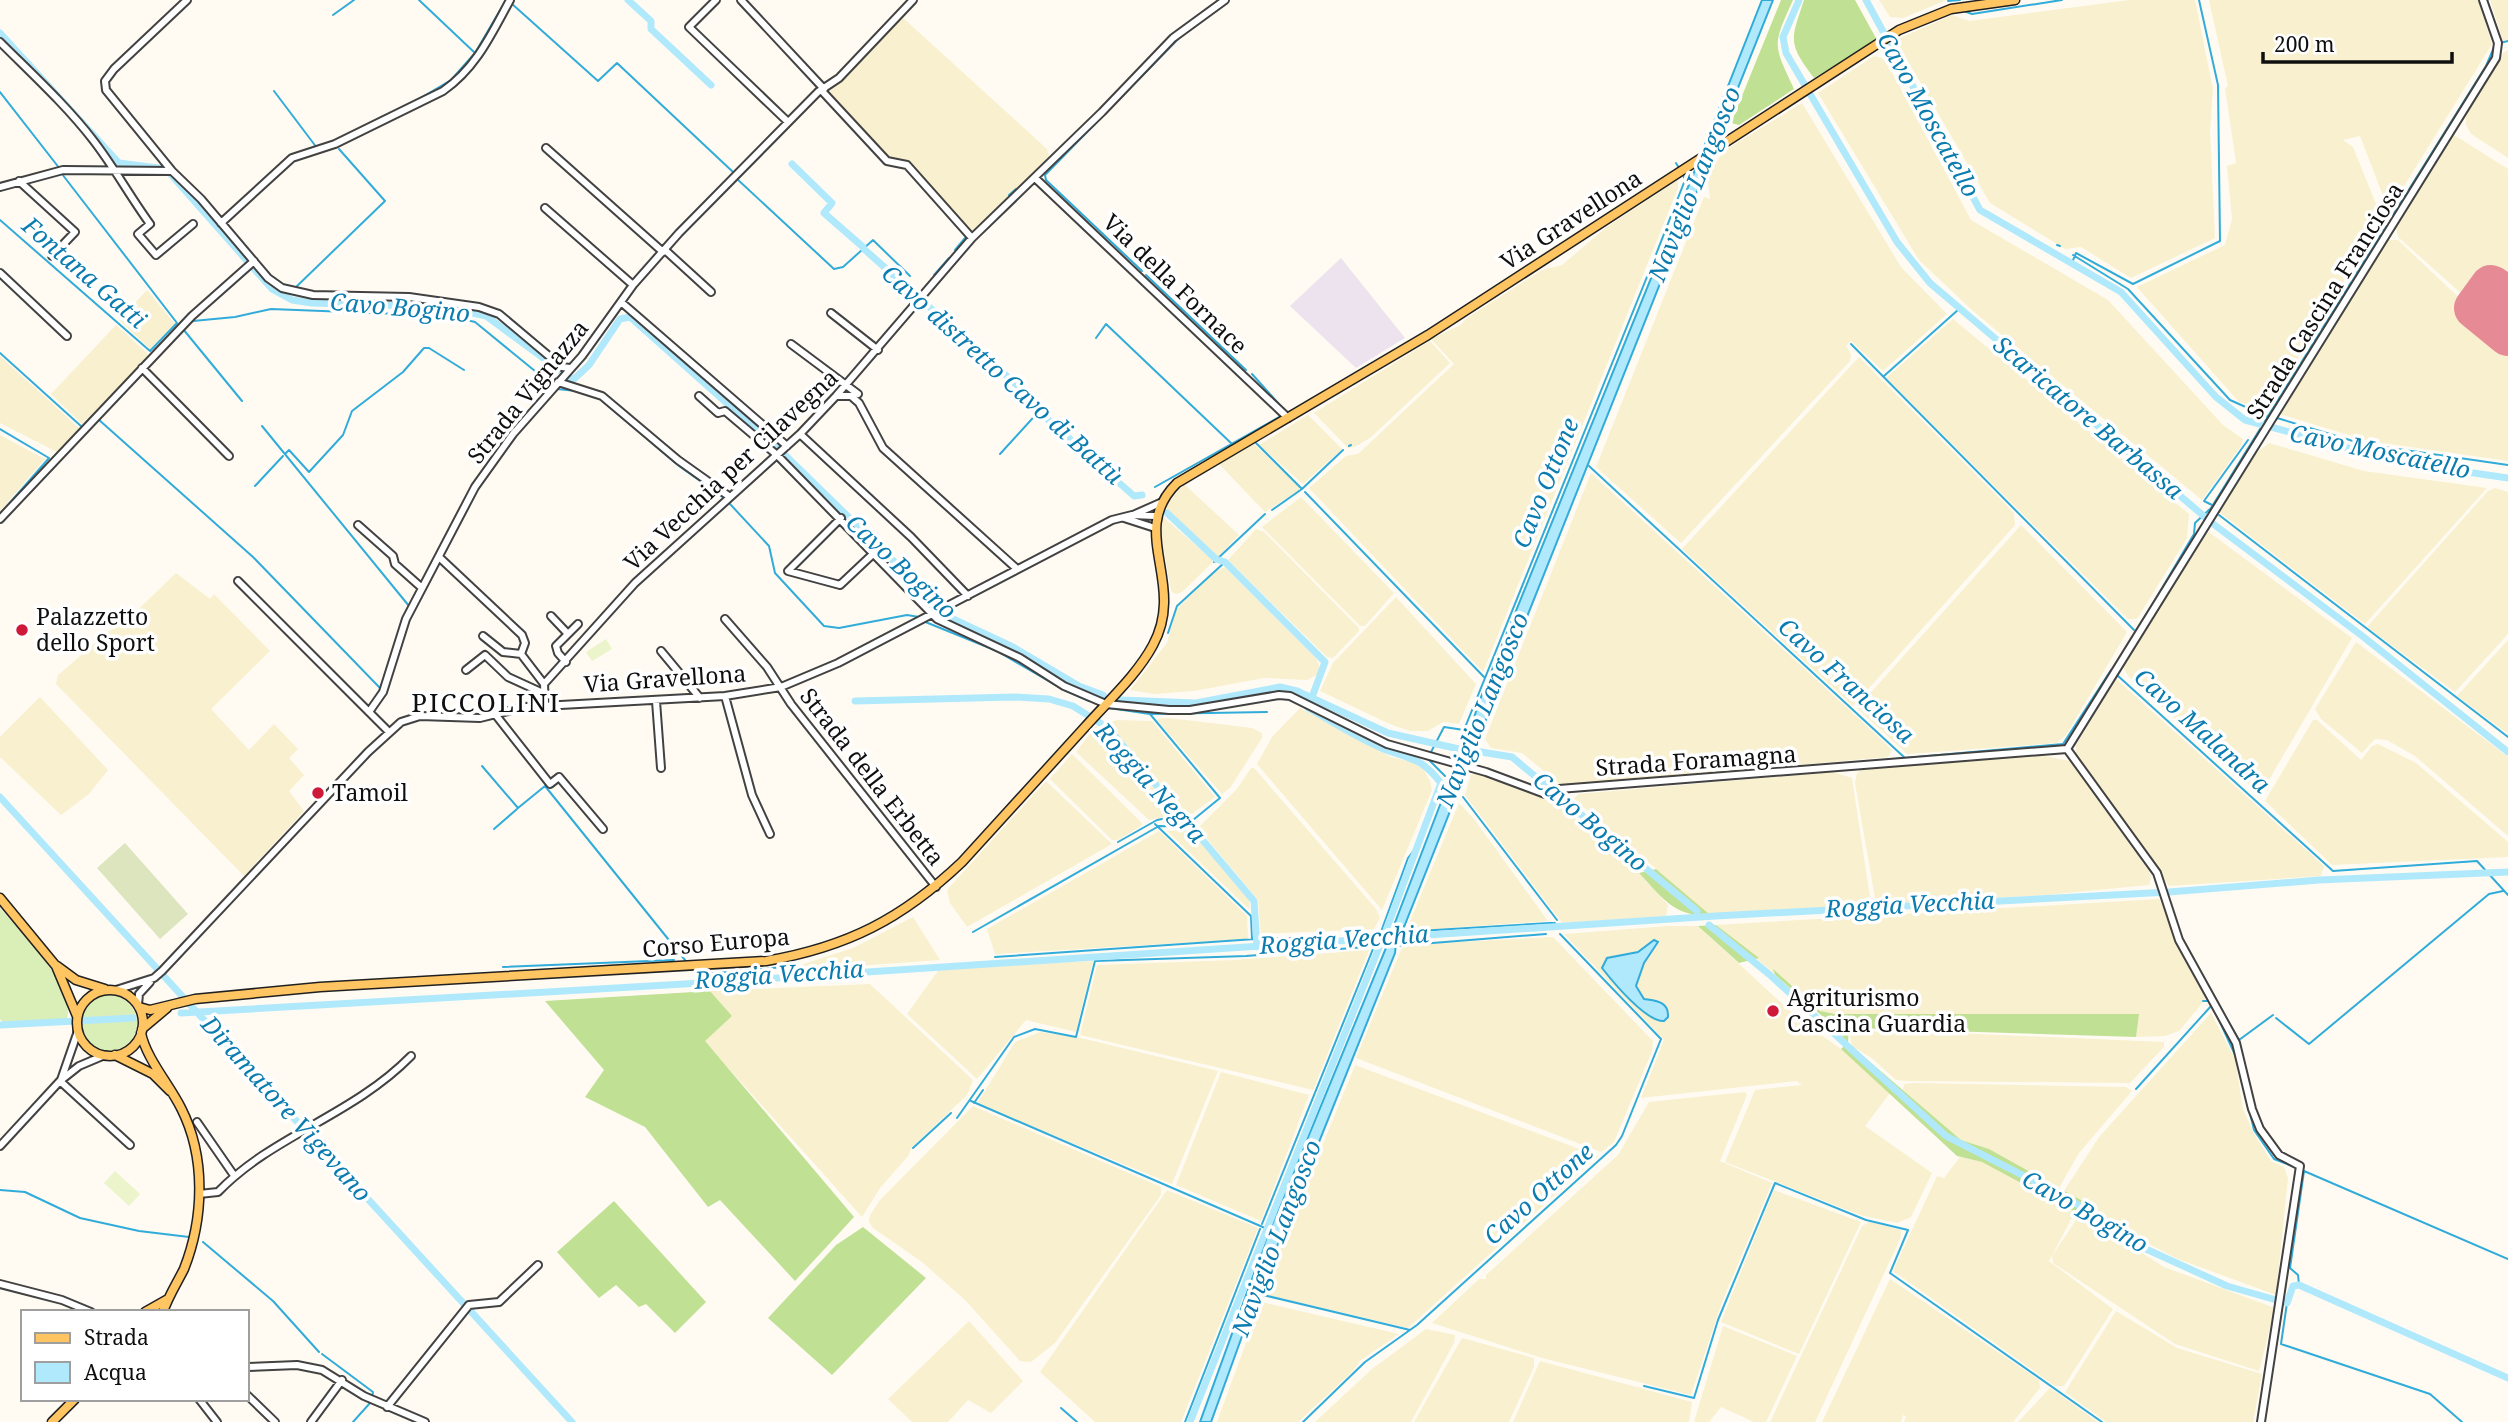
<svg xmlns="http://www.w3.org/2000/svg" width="2508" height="1422" font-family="'Noto Serif',serif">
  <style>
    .industrial { fill: #ece3ef }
    .farmland { fill: #f8f0ce; fill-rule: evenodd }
    .green { fill: #daeeb7 }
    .forest { fill: #c0e094 }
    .cemetery { fill: #dde5bf }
    .pitch { fill: #ebf4ca }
    .water { fill: #b1e9fc; stroke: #31acda; stroke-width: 2 }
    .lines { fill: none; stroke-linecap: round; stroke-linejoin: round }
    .stream { stroke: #31acda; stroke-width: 2 }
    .canal { stroke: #b1e9fc; stroke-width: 7 }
    .runway { stroke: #e68a95; stroke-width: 42 }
    .minor-casing { stroke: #424242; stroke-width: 10 }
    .major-casing { stroke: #202020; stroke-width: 11 }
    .minor { stroke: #fff; stroke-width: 6 }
    .major { stroke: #ffc562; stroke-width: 8 }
    .poi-dot { fill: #ce1938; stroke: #fff; stroke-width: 2.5 }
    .labels { text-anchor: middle; stroke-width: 7; stroke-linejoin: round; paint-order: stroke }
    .street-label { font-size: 23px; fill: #0f0f0f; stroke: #fff }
    .poi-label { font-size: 23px; fill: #0f0f0f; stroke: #fff; text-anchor: start }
    .water-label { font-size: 24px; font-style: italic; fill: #0b7caf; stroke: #fff }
    .quarter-label { font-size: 26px; letter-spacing: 2px; fill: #0f0f0f; stroke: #fff }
  </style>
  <rect width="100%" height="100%" fill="#fffbf2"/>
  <path class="industrial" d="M1341,258L1405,338L1356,368L1290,306Z"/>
  <path class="farmland" d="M1879,0H1947L1903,18L1890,17Z
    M2129,0H2195L2213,89L2210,131L2215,238L2131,278L2081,247L2065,249L1990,203L1898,44L1900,38L1952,15L1969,21Z
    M2209,0H2478L2492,44L2391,207L2387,206L2360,136L2343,140L2353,147L2382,219L2267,409L2239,402L2137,287L2225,245L2232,219L2227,166L2236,163L2225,88L2228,86Z
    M2490,0H2508V39L2503,41Z
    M902,17L1047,149L1050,159L972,232L906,161L891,160L828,91Z
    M2508,50V158L2471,134L2466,125V112L2504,52Z
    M1874,56L1882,58L1889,67L1971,220L2108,300L2223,425L2243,439L2241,446L2202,500L1973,311L1919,260L1818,93Z
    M1802,103L1901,267L1947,314L1883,371L1851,341L1846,346L1851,354L1850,361L1681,543L1596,467L1704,197L1710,199L1708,182L1712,168L1724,151Z
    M2454,135L2508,169V293L2491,282L2474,305L2398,237L2396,228Z
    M1678,180V188L1483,672L1309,488L1346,456L1358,454L1454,364L1431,339L1461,325L1467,318L1542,270L1562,265L1608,226Z
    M2388,240H2398L2508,344V461L2369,441L2279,414Z
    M147,290L175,324L150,349L119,320Z
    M1953,319L2189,514L2187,538L2137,619H2128L1886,378Z
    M116,325L147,353V359L97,414L94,412L82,424L51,394Z
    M1430,341L1450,363L1370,438L1354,447L1348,448L1314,413Z
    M0,356L80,429L61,451H55L0,423Z
    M1859,357L2014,513L2015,525L1853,706L1682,549Z
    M1308,415L1342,449L1303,484L1259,445Z
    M0,435L45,459L0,511Z
    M1253,443L1299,487V490L1265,512L1218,463Z
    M2269,443L2364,471L2487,488L2365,624L2219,512L2256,453Z
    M1591,473L1882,740L1892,750L1888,757L1562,786L1522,753L1491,748L1485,739Z
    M1184,484L1239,535L1218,557L1165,507Z
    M2495,488L2508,492V634L2455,692L2367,627L2488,491Z
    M1301,497L1394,593L1365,626H1360L1262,527Z
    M1162,516L1214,561L1182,592L1176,594L1171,591L1161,533Z
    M2021,525L2127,632L2066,735L2057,743L1907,754L1857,708Z
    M1256,529L1264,532L1359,628V631L1333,658L1327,657L1228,560Z
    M2206,530L2352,638L2260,795L2128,676L2123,667Z
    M1225,567L1316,658L1320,668L1317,675L1307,680L1264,678L1194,691L1154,694L1130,690L1167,643L1176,610L1214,572Z
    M176,573L210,599L214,594L270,651L211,709L249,750L274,724L298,749L289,758L304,775L289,791L304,811L244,876L56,684L58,675L108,632L123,624Z
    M1396,597L1476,684L1459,724L1443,722L1428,731H1410L1392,725L1320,691L1333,663Z
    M2508,640V734L2457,696Z
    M2356,642L2508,757V836L2415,756L2387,740L2375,739L2362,753L2321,719L2315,709Z
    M2116,679L2324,866L2321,876L2169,886L2076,756V745Z
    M40,697L108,770L89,794L61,815L0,757V737Z
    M1300,708L1391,757L1412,762L1423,769L1430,781L1432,790L1382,910L1257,764L1272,737Z
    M1169,718L1252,728L1262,733V738L1230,788L1222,794L1156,719Z
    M1117,720L1152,721L1215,797L1192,814L1183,810L1107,724Z
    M2313,720H2317L2361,760L2372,746L2378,744L2416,763L2508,842V857L2332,865L2265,801Z
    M1096,726L1104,730L1177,814L1149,820L1076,752Z
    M1072,754L1142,823L1141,826L1118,840H1112L1050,779Z
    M2039,755L2070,761L2148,870L2151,877L2149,885L2046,895L1876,904L1855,783L1857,773L1864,768Z
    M1251,768H1254L1376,909L1380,918L1374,929L1261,934L1258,900L1198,828L1237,789Z
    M1478,772L1551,798L1639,873L1668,905L1666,916L1562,923L1465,795L1471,775Z
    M1833,772L1852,778L1871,904L1709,914L1574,799L1578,794Z
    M1046,781L1112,844L967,927L950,903L947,890Z
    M1459,803L1474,819L1548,921L1406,931Z
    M1193,830L1249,899L1250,910L1167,831Z
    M1159,831L1247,916L1248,939L995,954L987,929Z
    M2159,899L2204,992L2205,1000L2179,1031L2165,1036L2136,1037L2138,1014H1835L1820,1011L1716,925Z
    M913,917L940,960L800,970L797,966L853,948Z
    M1668,926H1698L1801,1021L1841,1049L1890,1093L1865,1126L1932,1173L1911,1217L1897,1223L1860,1215L1725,1162L1755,1090L1802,1085L1797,1081L1641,1098L1664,1040L1564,934ZM1654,940L1658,942L1657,946L1644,963L1636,987L1644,999L1658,1000L1668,1012L1624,991L1608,975L1603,963L1613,956L1638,951Z
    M1553,937L1653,1041L1652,1051L1614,1142L1601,1152L1356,1058L1403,945Z
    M1369,950L1313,1090L1080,1035L1097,965L1234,960Z
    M1093,961L1076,1032L1026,1020L977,1079L907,1014L940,968Z
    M870,984L973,1080L967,1095L912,1147L908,1156L880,1188L862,1217L704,1041L732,1016L710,991Z
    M2211,1013L2235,1059L2243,1109L2254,1134L2271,1161L2284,1167L2288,1178L2276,1295L2178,1259L2141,1240L2064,1191L2099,1137Z
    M1849,1031L1955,1033L2164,1042V1047L2130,1083L1908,1081L1896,1080L1873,1059L1852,1046Z
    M1040,1032L1081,1038L1218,1071L1172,1184L977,1104L1015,1042Z
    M1355,1065L1598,1156L1408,1328L1262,1294Z
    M1221,1072L1309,1095L1261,1221L1176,1185Z
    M1915,1083L2126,1087L2132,1091L2079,1153L2059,1188L1989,1149L1961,1140L1903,1090L1904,1084Z
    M1745,1092L1747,1095L1720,1161L1772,1183L1722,1302L1691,1395L1542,1358L1432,1323L1479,1279H1486V1275L1618,1155L1649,1102Z
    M973,1106L1161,1187V1195L1055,1343L1031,1362L1020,1361L965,1300L922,1262L873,1228L869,1222L870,1215L880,1200Z
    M1960,1157L1982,1162L2075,1212L2049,1261L2113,1309L2064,1386H2055L1893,1271L1937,1176L1944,1178Z
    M1167,1190L1258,1228L1181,1422H1095L1040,1372Z
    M1774,1190L1861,1222L1799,1354L1721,1322Z
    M2080,1214L2164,1267L2275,1308L2259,1371L2175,1344L2053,1263L2052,1256Z
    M1870,1222L1901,1230V1237L1815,1422H1770L1862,1226Z
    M1890,1279L2039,1380L2040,1388L2013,1422H1904L1906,1416L1903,1415L1901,1422H1822Z
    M1261,1302L1399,1334L1361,1360L1352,1372L1298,1422H1217Z
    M2116,1311L2177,1348L2262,1374L2253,1422H2106L2065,1392Z
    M969,1321L1023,1381L991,1413L968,1400L948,1422H912L888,1399Z
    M1723,1326L1797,1356L1766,1422H1754L1721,1407L1709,1422H1694Z
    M1426,1329L1455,1335L1454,1343L1411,1422H1315L1372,1369Z
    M1462,1338L1534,1358V1367L1509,1422H1414Z
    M1540,1361L1692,1402L1689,1422H1513Z
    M2050,1388L2098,1422H2018Z"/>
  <path class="green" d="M0,908C20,932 76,986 67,1019L3,1022L0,1019Z
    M81 1023a28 28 0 1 1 56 0a28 28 0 1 1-56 0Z"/>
  <path class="forest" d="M1781,0H1793C1772,46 1773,44 1794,89L1739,125L1731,123Z
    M1804,0H1855L1877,40L1814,78C1787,42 1791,40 1804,0Z
    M1656,869L1709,914C1675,919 1660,895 1639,873Z
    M1716,925L1759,958L1739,963L1698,926Z
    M1773,969L1820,1011L1835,1014H2139L2136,1037L1849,1028L1848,1043L1961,1140L1989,1149L2086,1203L2075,1212L1982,1162L1957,1156L1841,1049L1847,1043L1837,1029L1775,975Z
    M710,991L732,1016L705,1041L854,1217L795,1281L720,1200L708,1207L645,1127L585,1097L604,1070L545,1001Z
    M614,1201L706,1302L675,1333L646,1304L639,1307L616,1285L599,1298L557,1252Z
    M863,1227L926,1278L832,1375L768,1318L836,1245Z"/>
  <path class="cemetery" d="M125,843L188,914L160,939L97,868Z"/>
  <path class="pitch" d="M606,639L612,649L592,661L586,652Z
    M115,1171L140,1194L129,1206L104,1183Z"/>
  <path class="water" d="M1762,0H1773L1716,143L1702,152Z
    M1711,156L1483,727L1465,767L1458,764L1481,697L1697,165Z
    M1457,767L1464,769V776L1404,927L1400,933H1391L1453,771Z
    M1654,940L1658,942L1644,963L1636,986L1644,999C1656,1001 1669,1001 1668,1017L1664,1021C1646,1022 1613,982 1602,968L1607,958L1638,952Z
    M1388,943H1396L1395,953L1253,1306L1211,1422H1200L1267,1237Z"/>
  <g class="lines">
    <path class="stream" d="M419,0L475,53L506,0
      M2487,0L2501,42
      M1948,1L1960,0
      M511,3L598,81L617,63L733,172
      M1964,11L1972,14L2062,0
      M333,15L354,0
      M2500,43L2508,41
      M274,91L317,148
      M0,92L60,169
      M414,102L451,80L475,53
      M1676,163L1679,168
      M736,178L834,269L843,267L873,240L910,276
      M1009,195L1016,189
      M2393,215L2486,66L2495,45
      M0,220L150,351L177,323L62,174
      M2057,245L2060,246
      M955,250L965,238
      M2073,255L2128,289L2230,400L2268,417
      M2071,265L2076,253L2133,284L2220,241L2218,85L2199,0
      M1142,271L1046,180L1045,175L1183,34
      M934,275L949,258
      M1146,275L1246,370
      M295,288L385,201L339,149
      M193,321L235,317L271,309L450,316L475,322L557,389L577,391
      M183,329L242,401
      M1096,338L1106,324L1232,444
      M1851,344L2134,630
      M0,353L82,427L93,415
      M1252,374L1286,412
      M1884,376L1959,309
      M599,398L679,466L724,498
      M2277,418L2363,444L2508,465
      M98,419L253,557L380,688
      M262,426L409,606
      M0,429L49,458L0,514
      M1255,442L1302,489
      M1349,446L1351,445
      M286,453L289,450L309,472L343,435L352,411L403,372L424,348H429L464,370
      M1000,454L1041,409
      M1589,466L1905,758L2063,744L2111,670
      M255,486L283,456
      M1155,487L1281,416
      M1305,492L1484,677
      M730,504L769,546L775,573L824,626L839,628L907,615L919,617
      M2212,505L2204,501L2248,440
      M1272,510L1302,489L1343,450
      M2219,515L2508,737
      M1214,562L1265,514
      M923,621L997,651L1064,690L1089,701
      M1168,633L1177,606L1225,562
      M2113,671L2194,534L2195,523L2211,508L2386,226
      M2117,675L2333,871L2477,861L2508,895
      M1109,708L1150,714L1267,712
      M1430,754L1444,727L1464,730L1655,257L1685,180L1683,175
      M1429,760L1445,776
      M1875,761L1904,758
      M482,766L518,808L545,786L685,960
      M1463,797L1557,920
      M1155,824L1251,916L1252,938
      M494,829L517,809
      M1118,842L1157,820L1187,814L1193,820L1220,798L1150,714
      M973,932L1159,826L1194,827
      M1385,933L1550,923H1555L1556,928
      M1403,939L1404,926
      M1378,940L1408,858L1418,845
      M1395,946L1546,934
      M995,957L1255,939L1295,938L1296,943
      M503,967L674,960
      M701,983L696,975L784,967
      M2203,1001H2208
      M2216,1001L2239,1040L2273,1015
      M2276,1018L2309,1044L2489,894L2503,891
      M2240,1071L2254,1130L2274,1159L2297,1168
      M2136,1089L2212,1005L2237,1059
      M971,1101L1265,1228
      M974,1103L983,1090
      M957,1118L1014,1037L1035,1029L1076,1037L1095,961L1246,956L1379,946
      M913,1148L951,1113
      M0,1190L25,1192L80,1218L139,1231L189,1237
      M1262,1224L1373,949
      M203,1242L273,1301L319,1352
      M2299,1285L2298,1275L2290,1268L2304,1171L2508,1259
      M1259,1294L1410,1330
      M2287,1303L2281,1344L2430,1394L2462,1422
      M322,1354L373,1392L372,1397
      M1644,1386L1694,1398L1718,1320L1775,1183L1866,1220L1908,1230L1890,1273L2102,1422
      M1061,1408L1077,1422
      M353,1422L370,1403
      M1185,1422L1260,1229
      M1303,1422L1365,1362L1417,1325L1616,1145L1622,1136L1661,1039L1560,934"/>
    <path class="canal" d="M628,0L651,21V29L711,85
      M1799,0L1783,37L1786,53L1897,242L1930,283L2212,523L2361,635L2508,752
      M1866,0L1980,210L2121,292L2216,397L2245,420L2399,462L2508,478
      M0,33L119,163L166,169L272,289L292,300L312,303L446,307L486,316L573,380L589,365L620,319L630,317L784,454L953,619L1013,647L1079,686L1103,695
      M792,164L832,203L824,213L863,247
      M864,249L1038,404L1043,415L1134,496L1142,495
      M1167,513L1216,559L1225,562L1325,662L1308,708C1333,722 1359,739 1386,750C1414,760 1421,758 1441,783L1385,933
      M1121,700L1196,703L1280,687L1297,691L1388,733L1459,749
      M855,701L1014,697L1049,699L1073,706L1108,728L1254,901L1257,947
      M1475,751L1512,757L1697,911
      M0,797L572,1422
      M1709,925L1770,975L1946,1136L2067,1198L2146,1249L2227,1286L2287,1303L2293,1286L2299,1285L2508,1378
      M181,1013L701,983L1716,916L2169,892L2319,880L2508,872
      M0,1025L133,1018
      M1190,1422L1380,945"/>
    <path class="runway" d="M2508,297L2491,286L2475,308L2508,335"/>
    <defs>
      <path id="minor" d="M187,0L114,69L105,81L106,90L172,171L201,199L268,278L282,288L313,295L409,297L479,307L499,314L562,367L570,368
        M716,0L689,27L788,122
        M741,0L824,89
        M0,42C31,73 66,105 93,140C114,167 129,195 150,224L138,234L156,255L193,224
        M822,91L887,161L907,165L972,238
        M546,148L663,252
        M1035,178L1288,418
        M19,181L75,232L52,256
        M0,187L63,170L172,171
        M545,208L633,285
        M221,223L292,158L335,144L443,91C476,68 491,35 510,0
        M665,250L711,292
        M0,273L67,336
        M621,302L787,446
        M831,313L878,350
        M791,344L858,394
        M142,368L229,456
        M558,382L602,396L678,460L730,497
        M699,396L718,413L725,411L777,455L937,619L1020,658L1064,686L1106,704L1169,710H1190L1279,695L1290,696L1387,744L1486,772L1545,794L1559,789L2067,749
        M837,396H851L859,403L883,448L1017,569
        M800,434L911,537L968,596
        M1133,515L1160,503
        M841,518L788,571L840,585L874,553
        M1124,518L1155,528
        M0,519L192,316L254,261
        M358,525L393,556L395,564L422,588
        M439,557L522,635L525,643L521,654L544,684
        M238,581L389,732
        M551,616L568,634L556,646L558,653L566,662
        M725,619L767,667L791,704L936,887
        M568,634L578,624
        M483,636L503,652L521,654
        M661,651L700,698
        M466,670L485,655L508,677L543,693
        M725,696L752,795L770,834
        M656,701L661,768
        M545,705L544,684L635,583L800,434L836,396L972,238L1102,112L1173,38L1225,0
        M369,712L383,692L406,619L475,487L513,434L582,356L633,285L679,233L818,92L839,78L913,0
        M495,714L550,784L559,777L603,829
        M116,990L154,978L162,971L368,752L401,722L420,716L480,718L524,707L725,696L781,687L838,663L1112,520L1132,515L1155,516
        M138,1005L139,994L150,982
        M61,1080L78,1031
        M60,1081L130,1145
        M197,1122L233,1174
        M0,1146L60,1081L79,1066L105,1055
        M199,1194L218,1192C273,1135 352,1116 411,1056
        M0,1284L62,1300L91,1312
        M247,1367L297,1365L322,1370L364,1396L425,1422
        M247,1395L275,1422
        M199,1399L217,1422
        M387,1407L469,1305L499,1302L538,1265
        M311,1422L342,1380
        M2261,1422L2300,1166L2279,1155L2260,1129L2252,1109L2236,1043L2179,940L2157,873L2067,749L2496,58L2498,43L2483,0"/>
      <path id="major" d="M0,898L56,966L77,1016
        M57,966L76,980L105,989
        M77 1023a33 33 0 1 1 66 0a33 33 0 1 1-66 0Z
        M139,1007L150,1010L195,999L320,987L766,961C847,947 902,919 962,862C1003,817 1044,772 1085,727C1108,701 1137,675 1153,645C1187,582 1127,532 1177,483L1428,335L1899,30L1951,9L2015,0
        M142,1029L167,1008
        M141,1033C146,1058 169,1084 181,1108C206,1157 204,1218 184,1269C177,1283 168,1297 163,1312
        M115,1055L153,1074L170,1091
        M145,1312L168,1299
        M52,1422L75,1399"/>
    </defs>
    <use href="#minor" class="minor-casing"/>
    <use href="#major" class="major-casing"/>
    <use href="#minor" class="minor"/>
    <use href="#major" class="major"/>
  </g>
  <g class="poi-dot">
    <circle cx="22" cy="630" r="7"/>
    <circle cx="318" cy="793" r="7"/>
    <circle cx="1773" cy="1011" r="7"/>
  </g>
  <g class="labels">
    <g class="street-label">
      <text transform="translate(1571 220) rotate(-33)" y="8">Via Gravellona</text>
      <text transform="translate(1175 284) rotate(44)" y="8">Via della Fornace</text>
      <text transform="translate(2325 301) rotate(-58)" y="8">Strada Cascina Franciosa</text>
      <text transform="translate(528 392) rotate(-51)" y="8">Strada Vignazza</text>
      <text transform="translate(731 470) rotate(-43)" y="8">Via Vecchia per Cilavegna</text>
      <text transform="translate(665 679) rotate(-4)" y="8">Via Gravellona</text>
      <text transform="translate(1696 761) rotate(-4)" y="8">Strada Foramagna</text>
      <text transform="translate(872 777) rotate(52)" y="8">Strada della Erbetta</text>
      <text transform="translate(716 943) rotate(-5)" y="8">Corso Europa</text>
    </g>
    <g class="poi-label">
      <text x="36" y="625">Palazzetto<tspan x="36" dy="26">dello Sport</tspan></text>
      <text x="332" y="801">Tamoil</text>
      <text x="1787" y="1006">Agriturismo<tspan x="1787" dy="26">Cascina Guardia</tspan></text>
    </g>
    <g class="water-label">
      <text transform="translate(1928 115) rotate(61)" y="8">Cavo Moscatello</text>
      <text transform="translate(1695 184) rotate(-68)" y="8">Naviglio Langosco</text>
      <text transform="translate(84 273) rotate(41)" y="8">Fontana Gatti</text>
      <text transform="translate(400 308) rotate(5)" y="8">Cavo Bogino</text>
      <text transform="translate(1002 375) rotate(42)" y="8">Cavo distretto Cavo di Battù</text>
      <text transform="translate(2088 418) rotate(40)" y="8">Scaricatore Barbassa</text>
      <text transform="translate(2380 452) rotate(12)" y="8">Cavo Moscatello</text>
      <text transform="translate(1546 483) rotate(-68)" y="8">Cavo Ottone</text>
      <text transform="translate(901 567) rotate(43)" y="8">Cavo Bogino</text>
      <text transform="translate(1846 681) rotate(42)" y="8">Cavo Franciosa</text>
      <text transform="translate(1483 710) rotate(-68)" y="8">Naviglio Langosco</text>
      <text transform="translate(2202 731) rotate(42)" y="8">Cavo Malandra</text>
      <text transform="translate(1150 783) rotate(48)" y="8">Roggia Negra</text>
      <text transform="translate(1590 822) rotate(40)" y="8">Cavo Bogino</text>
      <text transform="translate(1910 905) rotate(-3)" y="8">Roggia Vecchia</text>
      <text transform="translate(1344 940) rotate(-4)" y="8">Roggia Vecchia</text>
      <text transform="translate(779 975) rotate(-4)" y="8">Roggia Vecchia</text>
      <text transform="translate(286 1109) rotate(48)" y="8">Diramatore Vigevano</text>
      <text transform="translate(1539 1194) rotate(-42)" y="8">Cavo Ottone</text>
      <text transform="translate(2085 1212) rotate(30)" y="8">Cavo Bogino</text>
      <text transform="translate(1277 1238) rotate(-69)" y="8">Naviglio Langosco</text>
    </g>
    <g class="quarter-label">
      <text x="486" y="712">PICCOLINI</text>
    </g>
  </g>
  <rect x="21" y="1310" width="228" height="91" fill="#ffffff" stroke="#9f9f9f" stroke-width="2"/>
  <rect x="35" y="1333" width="35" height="10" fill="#ffc562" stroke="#9f9f9f" stroke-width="2"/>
  <text x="84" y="1345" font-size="21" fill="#0f0f0f">Strada</text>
  <rect x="35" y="1362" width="35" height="21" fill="#b1e9fc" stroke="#9f9f9f" stroke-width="2"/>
  <text x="84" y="1380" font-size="21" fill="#0f0f0f">Acqua</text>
  <path d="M2263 52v10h189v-10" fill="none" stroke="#0f0f0f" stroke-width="3.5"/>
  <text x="2274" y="52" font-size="21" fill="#0f0f0f" stroke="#ffffff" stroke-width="5" paint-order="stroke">200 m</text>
</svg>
